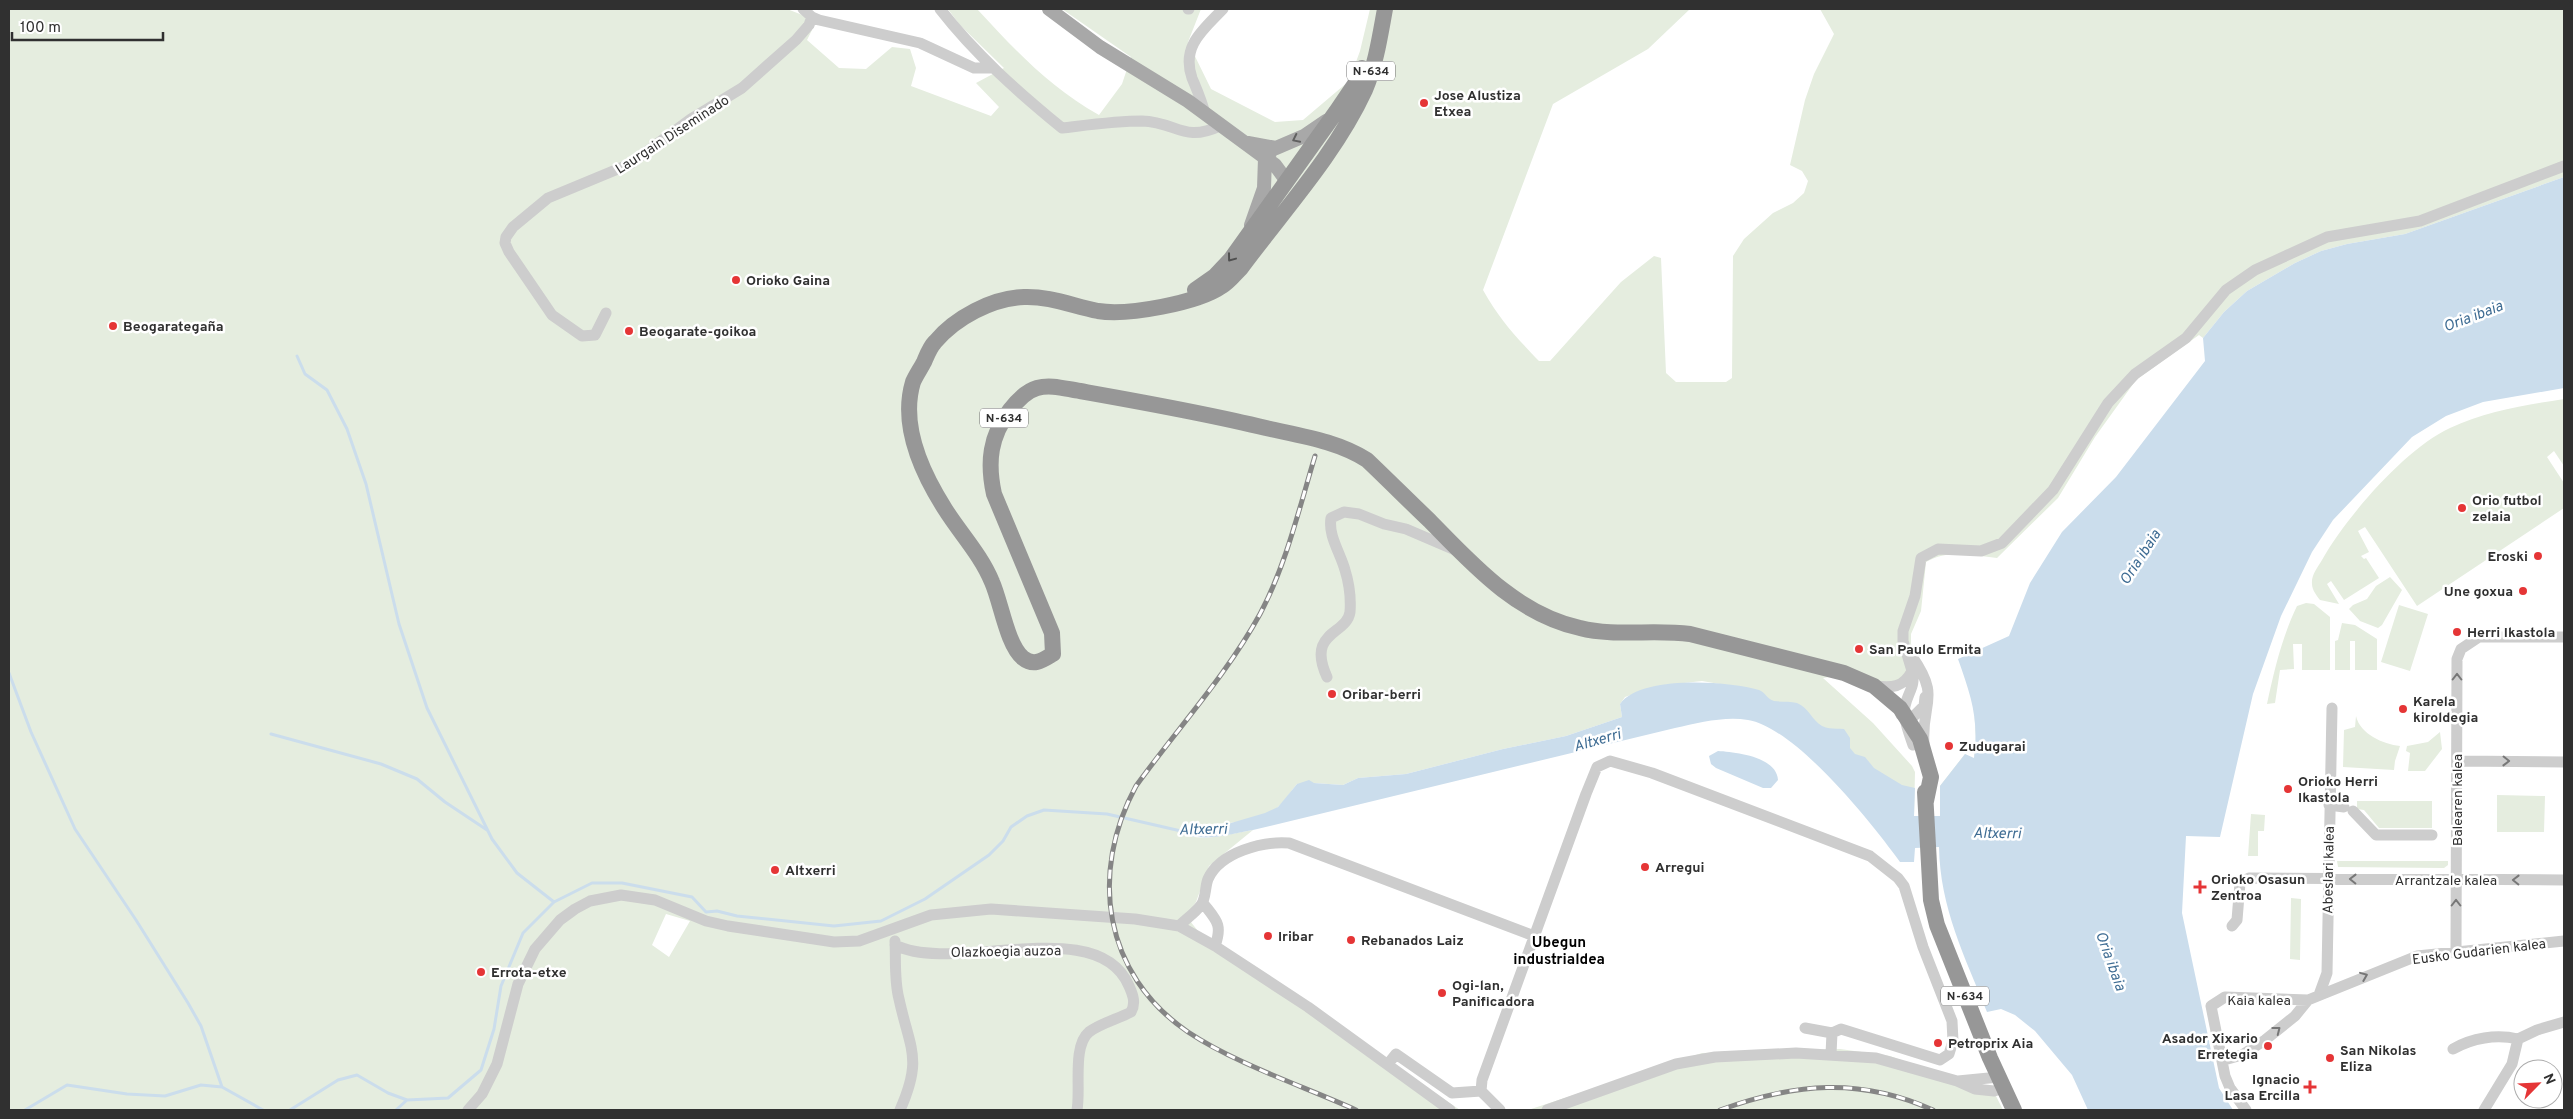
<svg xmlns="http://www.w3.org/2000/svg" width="2573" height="1119" font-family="Overpass,sans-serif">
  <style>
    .green { fill: #e5eddf; fill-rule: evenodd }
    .water { fill: #cbddec }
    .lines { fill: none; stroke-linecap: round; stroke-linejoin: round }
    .stream { stroke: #cbddec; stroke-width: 3 }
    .minor { stroke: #cdcdcd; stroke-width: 11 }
    .major { stroke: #a8a8a8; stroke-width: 14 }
    .highway { stroke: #979797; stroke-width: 16 }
    .rail-casing { stroke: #858585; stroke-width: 5 }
    .rail { stroke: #fff; stroke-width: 3; stroke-dasharray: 9; stroke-linecap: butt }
    .oneway { stroke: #606060 }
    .oneway2 { stroke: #4f4f4f }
    .oneway3 { stroke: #777 }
    .poi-dot { fill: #e53536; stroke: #fff; stroke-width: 2 }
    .labels { text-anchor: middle; stroke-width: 5; stroke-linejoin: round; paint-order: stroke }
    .shield { fill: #fff; stroke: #6e6e6e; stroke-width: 1 }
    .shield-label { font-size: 12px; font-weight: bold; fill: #303030 }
    .poi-label { font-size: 14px; font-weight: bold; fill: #303030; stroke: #fff; text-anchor: start }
    .street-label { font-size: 14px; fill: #303030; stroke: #fff }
    .water-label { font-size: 15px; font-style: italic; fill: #3e6c93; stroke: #fff }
    .neighbourhood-label { font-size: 15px; font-weight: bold; fill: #000; stroke: #fff }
  </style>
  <rect width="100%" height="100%" fill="#fff"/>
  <path class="green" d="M9,9H787L805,16L812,30L807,40L839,68L866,69L892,47L910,49L916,68L911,86L991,116L999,107L976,83L1004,68L959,24L948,9H977C1015,50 1049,87 1099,115L1122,84L1131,57L1062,9H1201L1188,42L1211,89L1275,122L1303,120L1349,81L1360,51L1370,9H1690L1648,49L1553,104L1483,290C1500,320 1515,336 1539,361H1550L1621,282L1654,256L1661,258L1666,373L1676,382H1726L1732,378L1733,256L1744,239L1773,213L1793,203L1804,193L1808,181L1802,171L1790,165L1805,100L1814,74L1834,34L1820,9H2564V177L2405,234L2347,244L2321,251L2295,263L2247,291L2224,312L2203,338L2199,335L2136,380L2095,437L2058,498L1997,558C1972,555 1948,549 1926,562L1921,611L1911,634V644L1915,651L1903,679L1886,684L1854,673L1823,678L1873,723L1912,766L1915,772L1914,816H1940V786L1965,754L1974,759L1976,740L1974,706L1996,809L1914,822L1749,689L1702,681L1657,686L1625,697L1620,704L1622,717L1566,736L1503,749L1406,774L1358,778L1343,785L1314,783L1297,784C1291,791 1284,802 1277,808C1248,828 1210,820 1179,831C1198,845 1231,833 1253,830L1209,866L1196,902L1189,912L1190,921L1198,931L1460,1110H9ZM666,914L690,921L669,957L652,945Z
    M2564,399V466L2554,451L2547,457L2564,483V508L2417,606L2365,527L2358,531L2369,552L2361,556L2364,559L2366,558L2379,578L2344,600L2331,581L2327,584L2339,604L2320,600C2317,596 2312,590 2312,584C2311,575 2318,567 2322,560C2346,517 2406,448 2450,428C2486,411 2526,405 2564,399Z
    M2390,577L2402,590L2382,625L2378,628L2360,621L2349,609L2353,605L2367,599L2376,586Z
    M2306,603L2314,604L2330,617V670H2302V644H2293L2294,669L2280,670L2275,703L2267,704C2274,671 2282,637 2297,606Z
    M2399,605L2428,614L2410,671L2381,662Z
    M2342,623L2355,625L2377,639V670H2355V641H2350V670H2335V641L2338,640Z
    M2356,716C2360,734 2383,744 2400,746L2395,761L2394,770L2343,767L2344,730L2355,727Z
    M2440,732L2442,749L2425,771H2408L2410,753L2406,751L2407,746L2428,742Z
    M2497,795L2545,796L2544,832H2497Z
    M2357,801H2432V828H2379L2364,810L2357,809Z
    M2251,814L2265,815L2264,831H2258V856H2248Z
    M2337,861H2448V865L2444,868L2338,867Z
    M2291,898L2301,899L2300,960L2290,959Z
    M1840,1049L1890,1056L1995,1094L2003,1110H1528L1702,1053Z"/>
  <path class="water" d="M2564,177V388L2483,402L2446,416L2412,437L2333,520L2312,552L2281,616L2253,694L2220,837L2186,836L2182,913L2219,1088L2233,1110H2088L2072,1075L2035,1031L2015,1015L2001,1009L1987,1012C1965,957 1940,908 1939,847L1915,848L1914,862H1900C1872,823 1796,728 1748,720C1724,716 1699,723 1675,728L1253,830C1229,834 1200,844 1178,831L1231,823L1265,813L1278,807L1297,784L1309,780L1314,783L1343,785L1358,778L1406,774L1503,749L1566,736L1622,717L1620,704C1641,675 1727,681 1759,690C1765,692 1767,699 1774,701C1781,702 1790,701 1797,703C1808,707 1812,720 1822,726C1830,730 1836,728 1844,729L1850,738V748L1855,754L1865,757L1874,768L1902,785L1915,788L1914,816H1940V786L1965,754L1974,758C1979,718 1971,696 1958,659L2009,636L2030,583L2062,532L2116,477L2205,361L2203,338L2224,312L2247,291L2295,263L2321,251L2347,244L2405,234Z
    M1718,751C1736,752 1777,757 1778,780L1771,788H1763L1716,768L1711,764L1709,756Z"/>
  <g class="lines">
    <path class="stream" d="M297,356L305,374L327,390L347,429L366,484L399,624L427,708L492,839L517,873L554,902
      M9,673L31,732L75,829L136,920L188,1003L201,1026L222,1087
      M271,734L381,764L417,779L445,802L487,830
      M25,1110L67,1085L127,1094L165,1096L201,1085L222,1087L263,1110
      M290,1110L338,1080L357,1075L388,1093L407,1100L448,1098L481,1070L494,1029L501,986L523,933L554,902L592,883H622L692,897L706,912L717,911L737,916L834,926L881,921L925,899L989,855L1003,841L1011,827L1027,816L1044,810L1107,814L1181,831
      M396,1110L407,1100"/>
    <path class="minor" d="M803,9L812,17L819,20L920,43L974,68H993
      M940,9C975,54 1018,92 1062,128C1088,125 1116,121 1142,121C1177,122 1183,143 1220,126
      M1188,9H1189
      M1205,114C1202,101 1197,90 1192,78C1181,46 1203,30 1223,9
      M606,313L595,335L582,336L552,315L509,252L505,243L506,237L513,227L548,198L630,164L691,119L742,88L796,40L809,25L812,17
      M1911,655C1942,699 1921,701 1924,744
      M1912,671C1916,686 1908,692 1905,706C1903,719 1909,733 1913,745
      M1327,677C1306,631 1347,635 1350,612C1351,599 1349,583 1345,570C1340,552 1328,536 1331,518L1344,512L1359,514L1384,524L1406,529L1455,550
      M1874,686C1892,688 1903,688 1912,671L1903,641V631L1915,596L1921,558L1938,549L1981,551L2002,543L2053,490L2108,403L2135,374L2186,338L2226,290L2255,270L2327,237L2420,221L2564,166
      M1901,715L1914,716L1924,706L1925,697
      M2458,761L2564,762
      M2329,805L2344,807
      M2353,811L2376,835H2432
      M1203,903C1216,920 1223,924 1215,946
      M1179,926C1186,919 1195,913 1201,905C1206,899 1205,886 1208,879C1220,852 1263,841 1289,843L1534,936
      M2232,926L2237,920L2240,883L2249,878L2564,880
      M895,941C896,959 894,980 899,999C910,1050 923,1058 900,1110
      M895,945C954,975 1098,912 1129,986C1133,995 1136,1003 1131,1012C1118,1019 1101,1023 1089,1032C1072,1046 1081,1090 1077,1110
      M2456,951L2457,659L2461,649L2479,637H2564
      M2319,995L2327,973L2332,708
      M1805,1028L1832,1033
      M2453,1049C2472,1038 2496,1034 2518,1039
      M2224,1060L2242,1055L2265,1040L2295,1016L2308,1000L2417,956L2564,941
      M1388,1064L1396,1054L1452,1093L1481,1091
      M1958,1081L1999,1077
      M468,1110L482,1094L497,1064L518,984L535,949L560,920L575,909L590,901L621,895L655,900L706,921L728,926L834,942L859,941L931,915L991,909L1135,919L1179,926L1215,946L1308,1007L1450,1110
      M1500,1110L1481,1091L1482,1080L1586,794L1597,767L1610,761L1652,773L1870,856L1898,878L1904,886L1923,947L1952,1021L1953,1041L1949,1054L1940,1060L1841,1029L1832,1033L1831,1054
      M1547,1110L1676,1064L1715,1057L1796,1053L1876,1058L1957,1081L1975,1089L1994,1091L2003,1088
      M2246,1110L2230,1088L2225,1076L2211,1006L2225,997L2308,1000
      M2484,1110L2512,1064L2518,1039L2537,1030L2564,1022"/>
    <path class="major" d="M1049,9L1100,47L1188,101L1275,165L1286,180
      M1248,143L1276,148L1304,136L1326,121
      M1251,225L1264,188L1265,158L1270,153"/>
    <path class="highway" d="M1385,9C1380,36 1376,64 1365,90C1335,155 1283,211 1241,268C1235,274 1229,282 1222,286C1198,303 1127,316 1098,311C1073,306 1049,296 1024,297C992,298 955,318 935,342C930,347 927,355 924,362C921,368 916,375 913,382C900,425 922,473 945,509C960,533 981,555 992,582C1001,602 1007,645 1023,658C1034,667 1043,660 1053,654L1052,633L994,494C987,462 990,436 1010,410C1017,401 1026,391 1037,388C1051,384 1066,389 1080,391C1142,402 1205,413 1266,428C1301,436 1337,441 1367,460C1388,480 1409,501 1430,521C1473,565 1517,614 1580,628C1615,637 1653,629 1690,634L1844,673L1874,686L1900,708L1920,739L1931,777L1926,801
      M1195,290L1215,276L1231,259L1336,112L1355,84L1362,68
      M1925,792L1931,900L1937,925L1990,1058L2014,1110"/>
    <defs>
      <path id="rail" d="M1315,456C1299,509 1286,565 1260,614C1226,676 1177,729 1136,786C1089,873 1103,974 1188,1032C1236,1064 1303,1086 1356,1110
        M1720,1110C1795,1083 1860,1077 1933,1110"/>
    </defs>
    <use href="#rail" class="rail-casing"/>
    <use href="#rail" class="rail"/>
  </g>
  <defs><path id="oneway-chevron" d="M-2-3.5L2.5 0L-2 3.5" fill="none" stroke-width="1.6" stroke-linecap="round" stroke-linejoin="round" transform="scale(1.25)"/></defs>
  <use class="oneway" href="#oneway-chevron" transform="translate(1296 139) rotate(154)"/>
  <use class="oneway2" href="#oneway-chevron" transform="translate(1231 258) rotate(127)"/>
  <g class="oneway3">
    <use href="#oneway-chevron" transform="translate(2457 677) rotate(-90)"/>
    <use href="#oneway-chevron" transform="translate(2506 761) rotate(1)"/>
    <use href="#oneway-chevron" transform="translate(2353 879) rotate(-179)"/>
    <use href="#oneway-chevron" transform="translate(2516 880) rotate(-179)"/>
    <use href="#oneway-chevron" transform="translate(2456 903) rotate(-90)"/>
    <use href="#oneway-chevron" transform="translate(2364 976) rotate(-22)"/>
    <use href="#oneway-chevron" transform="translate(2277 1030) rotate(-38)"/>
  </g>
  <g class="poi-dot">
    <circle cx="1424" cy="103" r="5"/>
    <circle cx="736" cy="280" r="5"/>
    <circle cx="113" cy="326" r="5"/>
    <circle cx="629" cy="331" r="5"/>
    <circle cx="2462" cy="508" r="5"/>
    <circle cx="2538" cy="556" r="5"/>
    <circle cx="2523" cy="591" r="5"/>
    <circle cx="2457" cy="632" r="5"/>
    <circle cx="1859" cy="649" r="5"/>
    <circle cx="1332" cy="694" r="5"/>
    <circle cx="2403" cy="709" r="5"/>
    <circle cx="1949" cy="746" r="5"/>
    <circle cx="2288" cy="789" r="5"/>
    <circle cx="1645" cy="867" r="5"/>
    <circle cx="775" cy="870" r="5"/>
    <path d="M2197.5 879.5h5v5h5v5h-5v5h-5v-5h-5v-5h5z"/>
    <circle cx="1268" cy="936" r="5"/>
    <circle cx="1351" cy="940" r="5"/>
    <circle cx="481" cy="972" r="5"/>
    <circle cx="1442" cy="993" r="5"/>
    <circle cx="1938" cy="1043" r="5"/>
    <circle cx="2268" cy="1046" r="5"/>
    <circle cx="2330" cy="1058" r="5"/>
    <path d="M2307.5 1079.5h5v5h5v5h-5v5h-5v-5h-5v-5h5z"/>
  </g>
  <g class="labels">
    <g class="shield">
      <rect x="1347" y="61.5" width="48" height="19" rx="4"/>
      <rect x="980" y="408.5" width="48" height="19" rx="4"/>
      <rect x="1941" y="986.5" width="48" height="19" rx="4"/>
    </g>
    <g class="shield-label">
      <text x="1371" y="75">N-634</text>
      <text x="1004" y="422">N-634</text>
      <text x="1965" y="1000">N-634</text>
    </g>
    <g class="poi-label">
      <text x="1434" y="100">Jose Alustiza<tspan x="1434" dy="16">Etxea</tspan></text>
      <text x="746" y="285">Orioko Gaina</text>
      <text x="123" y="331">Beogarategaña</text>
      <text x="639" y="336">Beogarate-goikoa</text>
      <text x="2472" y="505">Orio futbol<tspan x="2472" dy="16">zelaia</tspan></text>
      <text x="2528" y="561" text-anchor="end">Eroski</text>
      <text x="2513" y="596" text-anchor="end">Une goxua</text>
      <text x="2467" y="637">Herri Ikastola</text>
      <text x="1869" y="654">San Paulo Ermita</text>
      <text x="1342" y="699">Oribar-berri</text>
      <text x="2413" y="706">Karela<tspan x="2413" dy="16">kiroldegia</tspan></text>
      <text x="1959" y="751">Zudugarai</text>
      <text x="2298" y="786">Orioko Herri<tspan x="2298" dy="16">Ikastola</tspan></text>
      <text x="1655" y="872">Arregui</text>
      <text x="785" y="875">Altxerri</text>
      <text x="2211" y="884">Orioko Osasun<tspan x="2211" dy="16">Zentroa</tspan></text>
      <text x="1278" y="941">Iribar</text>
      <text x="1361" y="945">Rebanados Laiz</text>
      <text x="491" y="977">Errota-etxe</text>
      <text x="1452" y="990">Ogi-lan,<tspan x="1452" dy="16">Panificadora</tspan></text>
      <text x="2258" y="1043" text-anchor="end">Asador Xixario<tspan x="2258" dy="16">Erretegia</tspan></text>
      <text x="1948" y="1048">Petroprix Aia</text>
      <text x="2340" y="1055">San Nikolas<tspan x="2340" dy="16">Eliza</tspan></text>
      <text x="2300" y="1084" text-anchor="end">Ignacio<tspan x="2300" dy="16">Lasa Ercilla</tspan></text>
    </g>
    <g class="street-label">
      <text transform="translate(672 134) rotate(-33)" y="5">Laurgain Diseminado</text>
      <text transform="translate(2457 800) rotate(-90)" y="5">Balearen kalea</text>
      <text transform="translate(2328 870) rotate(-89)" y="5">Abeslari kalea</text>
      <text x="2446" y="885">Arrantzale kalea</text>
      <text transform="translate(1006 951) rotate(-1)" y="5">Olazkoegia auzoa</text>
      <text transform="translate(2479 951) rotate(-7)" y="5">Eusko Gudarien kalea</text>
      <text x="2259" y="1005">Kaia kalea</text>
    </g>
    <g class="water-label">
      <text transform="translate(2473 316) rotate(-21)" y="5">Oria ibaia</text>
      <text transform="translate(2140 557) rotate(-57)" y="5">Oria ibaia</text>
      <text transform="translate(1597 740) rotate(-16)" y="5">Altxerri</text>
      <text transform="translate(1203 829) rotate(-1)" y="5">Altxerri</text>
      <text transform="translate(1997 833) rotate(1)" y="5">Altxerri</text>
      <text transform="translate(2111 961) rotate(70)" y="5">Oria ibaia</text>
    </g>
    <g class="neighbourhood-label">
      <text x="1559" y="947">Ubegun<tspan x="1559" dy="17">industrialdea</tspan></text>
    </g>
  </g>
  <rect width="2573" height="1119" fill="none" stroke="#303030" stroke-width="20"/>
  <g transform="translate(2538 1084) rotate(66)"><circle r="24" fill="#ffffff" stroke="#acacac"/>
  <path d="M0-4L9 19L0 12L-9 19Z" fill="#e53536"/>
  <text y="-8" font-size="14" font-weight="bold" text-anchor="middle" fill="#303030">N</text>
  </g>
  <path d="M12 32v8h151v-8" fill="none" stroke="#303030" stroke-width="2.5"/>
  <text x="20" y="32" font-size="15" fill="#303030" stroke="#ffffff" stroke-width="4" paint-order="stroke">100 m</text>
</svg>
